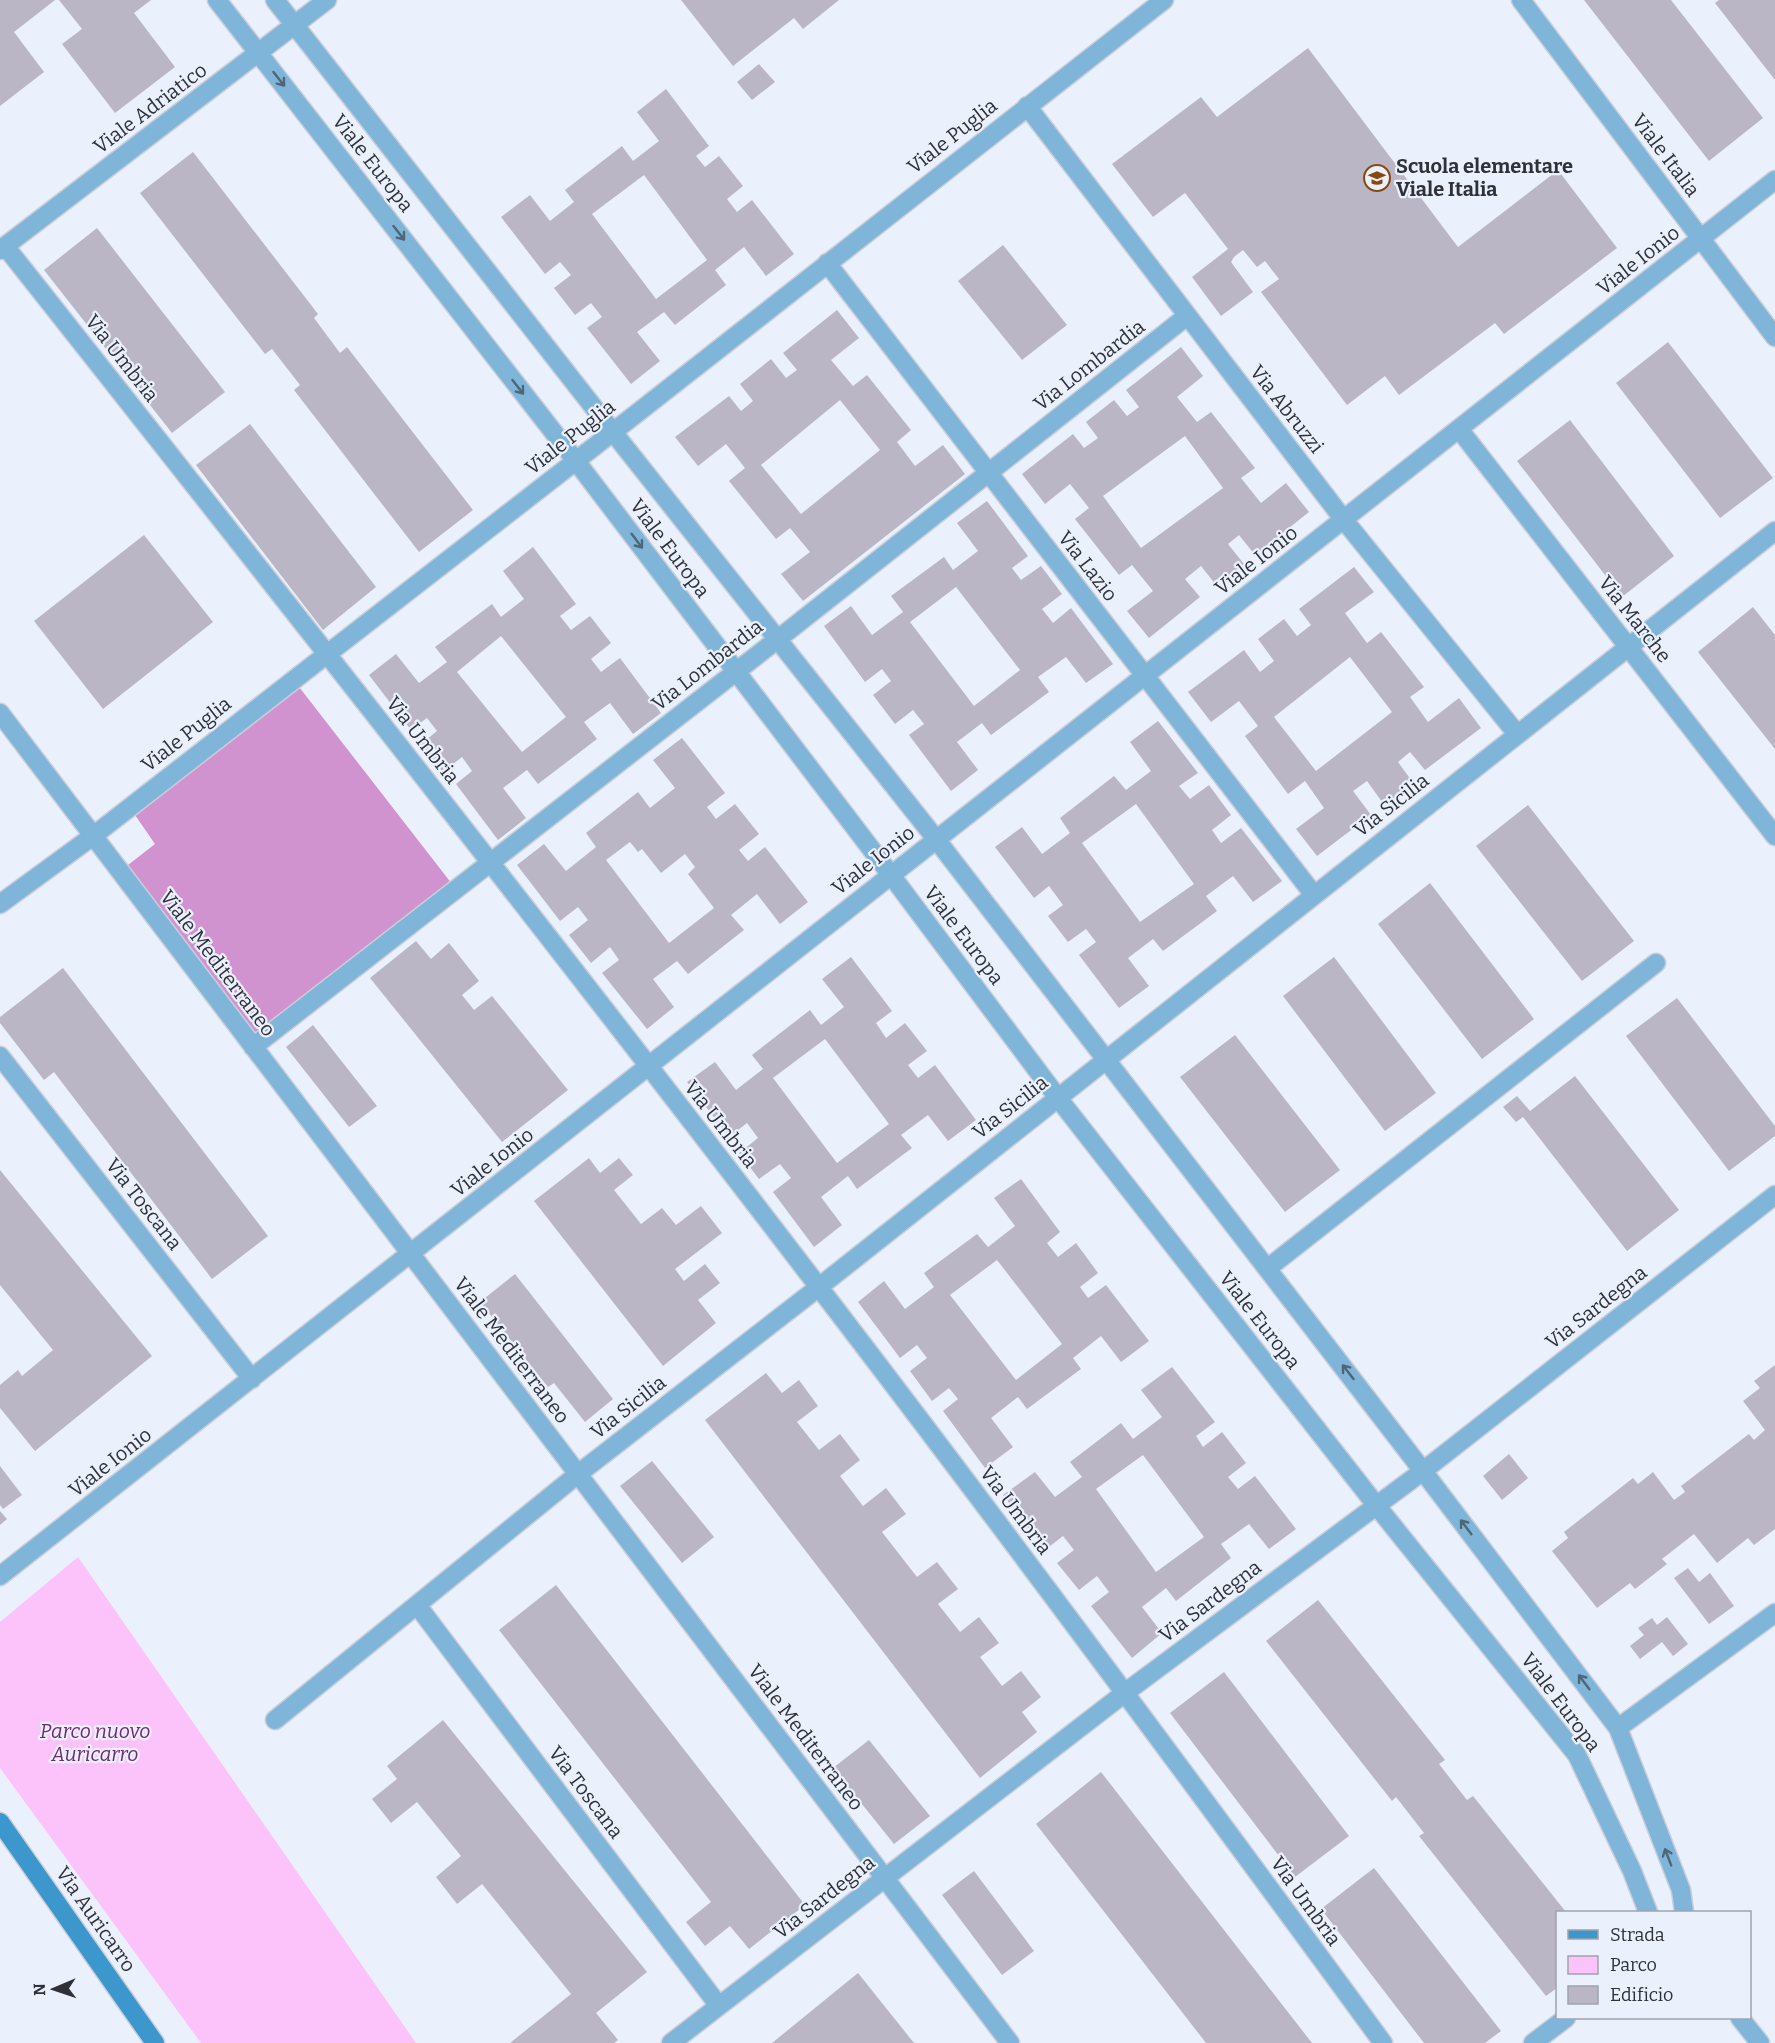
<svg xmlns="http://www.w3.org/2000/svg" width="1775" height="2043" font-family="Bitter,serif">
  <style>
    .green { fill: #fcc3fb }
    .forest { fill: #d192d0 }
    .building { fill: #bab6c6; fill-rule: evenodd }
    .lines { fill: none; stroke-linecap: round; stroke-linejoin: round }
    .street-casing { stroke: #c9ced9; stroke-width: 21 }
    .secondary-casing { stroke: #c9ced9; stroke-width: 21 }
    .street { stroke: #7fb5d9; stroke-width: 18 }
    .secondary { stroke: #3c97cc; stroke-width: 18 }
    .oneway { stroke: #4e6678 }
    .labels { text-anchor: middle; stroke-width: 4.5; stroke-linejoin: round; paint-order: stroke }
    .street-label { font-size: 20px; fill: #2e3137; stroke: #ebf0fd }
    .poi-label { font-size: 20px; font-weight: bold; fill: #2e3137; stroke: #ebf0fd; text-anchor: start }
    .park-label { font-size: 20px; font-style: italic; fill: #732974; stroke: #ebf0fd }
  </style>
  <rect width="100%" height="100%" fill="#ebf0fd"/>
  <path class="green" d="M78,1557L416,2043H201L0,1768V1622Z"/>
  <path class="forest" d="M296,683L452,884L254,1036L128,865L155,844L135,815Z"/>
  <path class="building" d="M0,0H55L14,32L44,72L0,106Z
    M59,0H151L134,13L175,67L115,113L62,44L82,29Z
    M681,0H839L803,29L794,18L733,66Z
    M1584,0H1671L1763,118L1709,161Z
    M1719,0H1775V80L1715,3Z
    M1308,48L1458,247L1558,170L1617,248L1504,334L1495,323L1399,395L1385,376L1347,405L1261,292L1279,279L1265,261L1257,267L1243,250L1234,257L1231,262L1253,292L1221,316L1192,277L1228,249L1185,193L1153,217L1112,164L1201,97L1217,117Z
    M759,64L775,82L752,100L737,82Z
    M666,89L709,146L696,156L705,167L719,156L743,186L727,199L737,212L752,200L794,254L766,276L744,247L715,270L726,285L675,325L664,312L637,332L660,361L631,384L587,328L602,317L591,303L575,315L554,288L571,275L560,262L545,274L501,217L530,195L550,221L574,202L565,190L622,146L633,161L659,141L637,112ZM644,175L707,260L656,299L592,214Z
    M193,152L318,314L314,318L340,353L347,347L473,510L419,552L294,390L300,385L272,349L265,354L140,193Z
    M97,228L225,392L172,433L44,270Z
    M1003,245L1067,325L1022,360L958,281Z
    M837,310L859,338L831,360L853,386L867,375L911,430L897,442L915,466L943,445L965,474L803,601L781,574L810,552L790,528L776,539L729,481L745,468L726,444L698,466L675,437L729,396L741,411L753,401L740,384L771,359L786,378L797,370L783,353ZM840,400L880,450L801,514L761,465Z
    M1668,342L1773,478L1720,518L1616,383Z
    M1181,347L1203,376L1177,397L1197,422L1211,412L1255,468L1241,478L1261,503L1286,483L1309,512L1255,555L1239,535L1228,544L1244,564L1216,585L1201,566L1185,579L1200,597L1149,638L1127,611L1153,591L1132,565L1119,575L1075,519L1089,508L1070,484L1045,504L1022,474L1073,434L1084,448L1098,438L1086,422L1114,400L1127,416L1139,407L1126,390ZM1185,436L1223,488L1141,548L1103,496Z
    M1570,420L1674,556L1622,597L1517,461Z
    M250,424L376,587L323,630L196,465Z
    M987,501L1028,556L1012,568L1021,580L1041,566L1062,594L1042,609L1053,623L1071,608L1113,664L1086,683L1066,657L1038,677L1049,692L991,735L982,723L957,742L978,770L951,791L909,735L924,724L913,710L895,724L873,695L891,681L882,669L865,682L824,626L851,606L872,635L903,612L891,596L944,557L953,570L978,551L957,523ZM956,587L1020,670L974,706L910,622Z
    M144,535L213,622L103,709L34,621Z
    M533,547L576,604L560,616L571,630L590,616L611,643L591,659L601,672L620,658L661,713L633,734L610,703L584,722L597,739L538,784L527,770L503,788L526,818L498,840L456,784L472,771L462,757L443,772L421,744L437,731L427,718L411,730L369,675L396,654L419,683L447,662L435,647L492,604L501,617L524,599L503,571ZM501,636L566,717L522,752L457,672Z
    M1354,567L1374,592L1345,613L1367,643L1381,632L1424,687L1410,697L1428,722L1459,698L1481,728L1425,770L1410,752L1398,762L1414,784L1385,806L1367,781L1353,791L1371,815L1317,856L1296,829L1324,808L1305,781L1288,794L1245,736L1258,726L1239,701L1211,722L1188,692L1244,650L1260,672L1274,661L1258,639L1284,619L1297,636L1311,625L1299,609ZM1350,657L1392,712L1316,771L1274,717Z
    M1753,607L1775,635V749L1698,652Z
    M1158,721L1198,773L1179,786L1190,799L1209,785L1231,815L1212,830L1221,843L1241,828L1282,881L1253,902L1233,876L1206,896L1217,911L1163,951L1153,939L1128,958L1149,986L1119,1008L1079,955L1096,942L1086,929L1068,942L1048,916L1063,905L1049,886L1034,898L995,847L1022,827L1042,854L1070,833L1060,818L1114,776L1126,790L1151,771L1130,742ZM1136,804L1194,884L1140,922L1082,843Z
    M682,738L725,793L707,807L716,819L735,804L759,834L739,850L748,861L765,847L808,902L780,924L757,894L731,915L744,930L688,974L677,961L653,979L674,1007L647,1029L602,973L619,960L610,947L591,963L569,935L588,920L578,907L560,921L517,865L544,844L566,871L596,847L586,833L638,792L650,808L675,788L653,760ZM630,842L638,852L642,849L661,873L685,854L695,867L688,874L714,908L669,943L606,860Z
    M1528,805L1634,941L1582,981L1476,846Z
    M1430,883L1534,1019L1482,1059L1378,924Z
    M416,941L431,959L449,943L479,981L462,995L474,1010L492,996L568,1090L502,1142L370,978Z
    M851,957L892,1011L876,1023L886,1038L905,1023L927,1051L908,1065L918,1078L935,1065L976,1120L948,1141L928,1115L901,1135L912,1148L857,1189L848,1176L821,1197L842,1225L814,1247L773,1192L791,1178L780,1164L759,1179L739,1153L758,1138L747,1123L729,1137L687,1082L715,1062L736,1090L763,1069L752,1055L810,1010L821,1025L844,1007L822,979ZM825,1039L889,1124L837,1163L773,1078Z
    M1334,957L1436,1093L1385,1131L1283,996Z
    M63,968L268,1236L212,1279L54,1072L44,1080L0,1023V1017Z
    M1677,998L1775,1126V1136L1729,1171L1626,1036Z
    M313,1025L377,1106L349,1127L286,1047Z
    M1235,1035L1340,1170L1285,1212L1180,1077Z
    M1575,1076L1679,1210L1627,1251L1523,1117L1516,1122L1503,1107L1517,1096L1530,1111Z
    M589,1158L600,1173L619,1158L633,1175L614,1190L641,1224L662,1208L676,1225L701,1206L722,1233L675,1269L684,1281L705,1264L720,1283L698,1300L716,1323L663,1366L534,1201Z
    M0,1170L152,1356L35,1451L0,1408V1385L18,1370L22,1376L53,1350L0,1285Z
    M1021,1179L1060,1232L1047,1243L1058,1257L1076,1243L1098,1273L1080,1287L1088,1298L1106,1285L1149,1341L1121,1362L1101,1336L1073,1358L1081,1369L1027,1409L1018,1397L991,1418L1013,1447L985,1468L943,1411L958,1399L949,1388L932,1401L910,1371L927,1358L917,1345L900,1358L858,1302L884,1281L905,1309L934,1287L924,1273L977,1234L988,1247L1015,1226L994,1198ZM997,1260L1062,1344L1016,1380L950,1295Z
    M515,1274L613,1399L585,1422L554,1383L548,1387L480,1302Z
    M1775,1365V1529L1754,1545L1748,1538L1717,1563L1694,1534L1662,1559L1667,1564L1635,1589L1630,1583L1597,1608L1552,1551L1568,1538L1564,1532L1633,1478L1638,1484L1653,1472L1674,1500L1685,1492L1681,1486L1749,1434L1754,1440L1765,1430L1743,1401L1760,1388L1754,1381Z
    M1172,1367L1215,1422L1196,1436L1203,1447L1222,1432L1246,1463L1228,1477L1238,1489L1255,1476L1296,1529L1269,1549L1249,1524L1221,1544L1231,1558L1176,1601L1166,1588L1142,1607L1162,1633L1132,1658L1091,1606L1109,1592L1097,1576L1079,1590L1057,1563L1074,1550L1063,1536L1045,1550L1003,1495L1035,1472L1055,1497L1082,1477L1070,1462L1121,1423L1133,1439L1162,1417L1141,1390ZM1143,1455L1204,1537L1156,1572L1096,1489Z
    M766,1373L782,1393L799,1380L818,1406L797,1422L819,1450L840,1434L860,1460L840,1476L863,1506L886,1488L906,1514L882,1532L917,1577L937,1562L958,1589L938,1604L960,1632L979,1617L999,1643L980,1657L1002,1686L1021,1671L1041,1697L1022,1712L1037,1732L980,1778L705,1420Z
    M1509,1454L1528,1478L1502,1500L1483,1476Z
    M652,1461L714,1537L682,1563L620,1486Z
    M0,1466L22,1495L3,1509L0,1505Z
    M0,1511L7,1519L0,1525Z
    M1688,1568L1699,1582L1710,1573L1734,1606L1709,1624L1674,1578Z
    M556,1585L805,1905L749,1949L730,1926L705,1946L686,1922L711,1902L499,1630Z
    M1318,1600L1445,1760L1439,1764L1467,1800L1473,1796L1566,1912H1558V1987L1546,1996L1419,1836L1424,1833L1396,1797L1392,1801L1266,1641Z
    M1667,1617L1688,1644L1673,1656L1662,1642L1640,1659L1630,1646L1644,1635L1638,1628L1652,1618L1657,1625Z
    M1224,1672L1349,1836L1295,1877L1170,1713Z
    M443,1720L647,1972L596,2013L618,2040L614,2043H510L571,1994L482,1884L457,1904L436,1877L461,1856L417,1802L391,1823L372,1799L397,1779L387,1766Z
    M869,1740L930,1816L894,1844L833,1768Z
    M1101,1772L1312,2043H1206L1036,1824Z
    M1374,1868L1501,2031L1485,2043H1424L1321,1909Z
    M974,1871L1034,1951L1002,1975L942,1895Z
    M858,1973L914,2043H772Z"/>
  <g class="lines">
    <defs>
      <path id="street" d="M217,0L576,461L891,875L1058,1098L1376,1505L1577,1755L1632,1871L1648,1912
        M275,0L613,432L936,839L1423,1471L1618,1728L1681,1890L1684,1912
        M1521,0L1775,337
        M1027,106L1344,520L1517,734
        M5,246C278,591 551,937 818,1286C1010,1536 1197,1789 1383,2043
        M0,250L327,0
        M827,263L1314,895
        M1459,429L1775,836
        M0,713L1010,2043
        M0,904L93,836L613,432L1164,0
        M253,1047L778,639L1187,316
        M0,1056L252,1379
        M1268,1268L1656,963
        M0,1576L1775,180
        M417,1605L719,2006
        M275,1720L578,1474L819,1287L1775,531
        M1618,1728L1775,1613
        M1740,2018L1760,2043
        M671,2043L1126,1692L1423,1471L1775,1195
        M1533,2043L1566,2018"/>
      <path id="secondary" d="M0,1822L155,2043"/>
    </defs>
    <use href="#street" class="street-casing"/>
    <use href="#secondary" class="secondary-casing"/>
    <use href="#street" class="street"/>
    <use href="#secondary" class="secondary"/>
  </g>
  <defs><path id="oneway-shaft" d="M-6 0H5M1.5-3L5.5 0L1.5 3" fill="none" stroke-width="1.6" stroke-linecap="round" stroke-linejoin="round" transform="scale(1.5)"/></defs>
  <g class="oneway">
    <use href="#oneway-shaft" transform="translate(279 79) rotate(52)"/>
    <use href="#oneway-shaft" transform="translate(399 233) rotate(52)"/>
    <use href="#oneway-shaft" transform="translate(518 387) rotate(52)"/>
    <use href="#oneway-shaft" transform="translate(637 541) rotate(53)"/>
    <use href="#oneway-shaft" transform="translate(1348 1372) rotate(-128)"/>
    <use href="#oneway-shaft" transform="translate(1466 1527) rotate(-127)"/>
    <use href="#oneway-shaft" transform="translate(1584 1682) rotate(-127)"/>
    <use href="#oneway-shaft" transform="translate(1668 1857) rotate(-111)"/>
  </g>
  <defs>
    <symbol id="school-ring" viewBox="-11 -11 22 22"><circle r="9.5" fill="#ebf0fd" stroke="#88490f" stroke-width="1.5"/><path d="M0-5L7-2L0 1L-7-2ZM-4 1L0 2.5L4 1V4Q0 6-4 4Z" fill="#88490f"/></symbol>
  </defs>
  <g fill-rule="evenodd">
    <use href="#school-ring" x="1362" y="163" width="30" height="30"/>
  </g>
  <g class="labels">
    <g class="street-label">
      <text transform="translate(150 108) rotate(-37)" y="7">Viale Adriatico</text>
      <text transform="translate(952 136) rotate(-38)" y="7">Viale Puglia</text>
      <text transform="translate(1666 155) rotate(53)" y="7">Viale Italia</text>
      <text transform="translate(373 163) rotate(52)" y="7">Viale Europa</text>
      <text transform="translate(1638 260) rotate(-38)" y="7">Viale Ionio</text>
      <text transform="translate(122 358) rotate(52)" y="7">Via Umbria</text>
      <text transform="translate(1089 365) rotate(-38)" y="7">Via Lombardia</text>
      <text transform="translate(1287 409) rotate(52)" y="7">Via Abruzzi</text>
      <text transform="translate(570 437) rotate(-38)" y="7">Viale Puglia</text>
      <text transform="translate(670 548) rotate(53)" y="7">Viale Europa</text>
      <text transform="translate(1256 560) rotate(-38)" y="7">Viale Ionio</text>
      <text transform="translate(1088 566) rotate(52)" y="7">Via Lazio</text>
      <text transform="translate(1635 619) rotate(52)" y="7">Via Marche</text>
      <text transform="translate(707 665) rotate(-38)" y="7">Via Lombardia</text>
      <text transform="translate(186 734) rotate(-38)" y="7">Viale Puglia</text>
      <text transform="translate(423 740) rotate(52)" y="7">Via Umbria</text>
      <text transform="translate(1391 805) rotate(-38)" y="7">Via Sicilia</text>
      <text transform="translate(873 860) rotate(-38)" y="7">Viale Ionio</text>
      <text transform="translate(964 935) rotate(53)" y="7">Viale Europa</text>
      <text transform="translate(218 963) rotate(53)" y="7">Viale Mediterraneo</text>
      <text transform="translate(1010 1107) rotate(-38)" y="7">Via Sicilia</text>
      <text transform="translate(721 1124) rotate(52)" y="7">Via Umbria</text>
      <text transform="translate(492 1162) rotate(-38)" y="7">Viale Ionio</text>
      <text transform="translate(144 1204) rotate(52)" y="7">Via Toscana</text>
      <text transform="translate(1596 1307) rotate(-38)" y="7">Via Sardegna</text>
      <text transform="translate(1260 1320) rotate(52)" y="7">Viale Europa</text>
      <text transform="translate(512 1350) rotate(53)" y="7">Viale Mediterraneo</text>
      <text transform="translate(628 1407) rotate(-38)" y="7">Via Sicilia</text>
      <text transform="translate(110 1462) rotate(-38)" y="7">Viale Ionio</text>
      <text transform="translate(1016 1510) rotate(53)" y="7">Via Umbria</text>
      <text transform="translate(1210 1601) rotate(-37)" y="7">Via Sardegna</text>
      <text transform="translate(1561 1702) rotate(53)" y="7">Viale Europa</text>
      <text transform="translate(806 1737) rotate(53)" y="7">Viale Mediterraneo</text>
      <text transform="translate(586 1792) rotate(53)" y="7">Via Toscana</text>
      <text transform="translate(824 1897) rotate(-38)" y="7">Via Sardegna</text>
      <text transform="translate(1306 1901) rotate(54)" y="7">Via Umbria</text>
      <text transform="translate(96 1919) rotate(55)" y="7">Via Auricarro</text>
    </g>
    <g class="poi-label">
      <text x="1396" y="173">Scuola elementare<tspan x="1396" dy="23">Viale Italia</tspan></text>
    </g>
    <g class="park-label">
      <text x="95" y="1738">Parco nuovo<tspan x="95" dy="23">Auricarro</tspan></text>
    </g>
  </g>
  <rect x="1556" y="1911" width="195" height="108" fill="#ebf0fd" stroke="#9fa4ae" stroke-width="1.5"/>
  <rect x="1568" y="1930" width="30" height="9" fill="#3c97cc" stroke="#9fa4ae" stroke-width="1.5"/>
  <text x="1610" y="1941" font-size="18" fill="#2e3137">Strada</text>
  <rect x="1568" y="1956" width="30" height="18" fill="#fcc3fb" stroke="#9fa4ae" stroke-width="1.5"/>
  <text x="1610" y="1971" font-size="18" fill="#2e3137">Parco</text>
  <rect x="1568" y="1986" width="30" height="18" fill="#bab6c6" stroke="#9fa4ae" stroke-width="1.5"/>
  <text x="1610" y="2001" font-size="18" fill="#2e3137">Edificio</text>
  <g transform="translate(54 1989) rotate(268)" stroke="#ebf0fd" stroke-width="4.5" paint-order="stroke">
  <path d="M0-4.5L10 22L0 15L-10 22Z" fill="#2e3137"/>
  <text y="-9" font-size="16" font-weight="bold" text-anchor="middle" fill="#2e3137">N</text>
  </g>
</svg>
